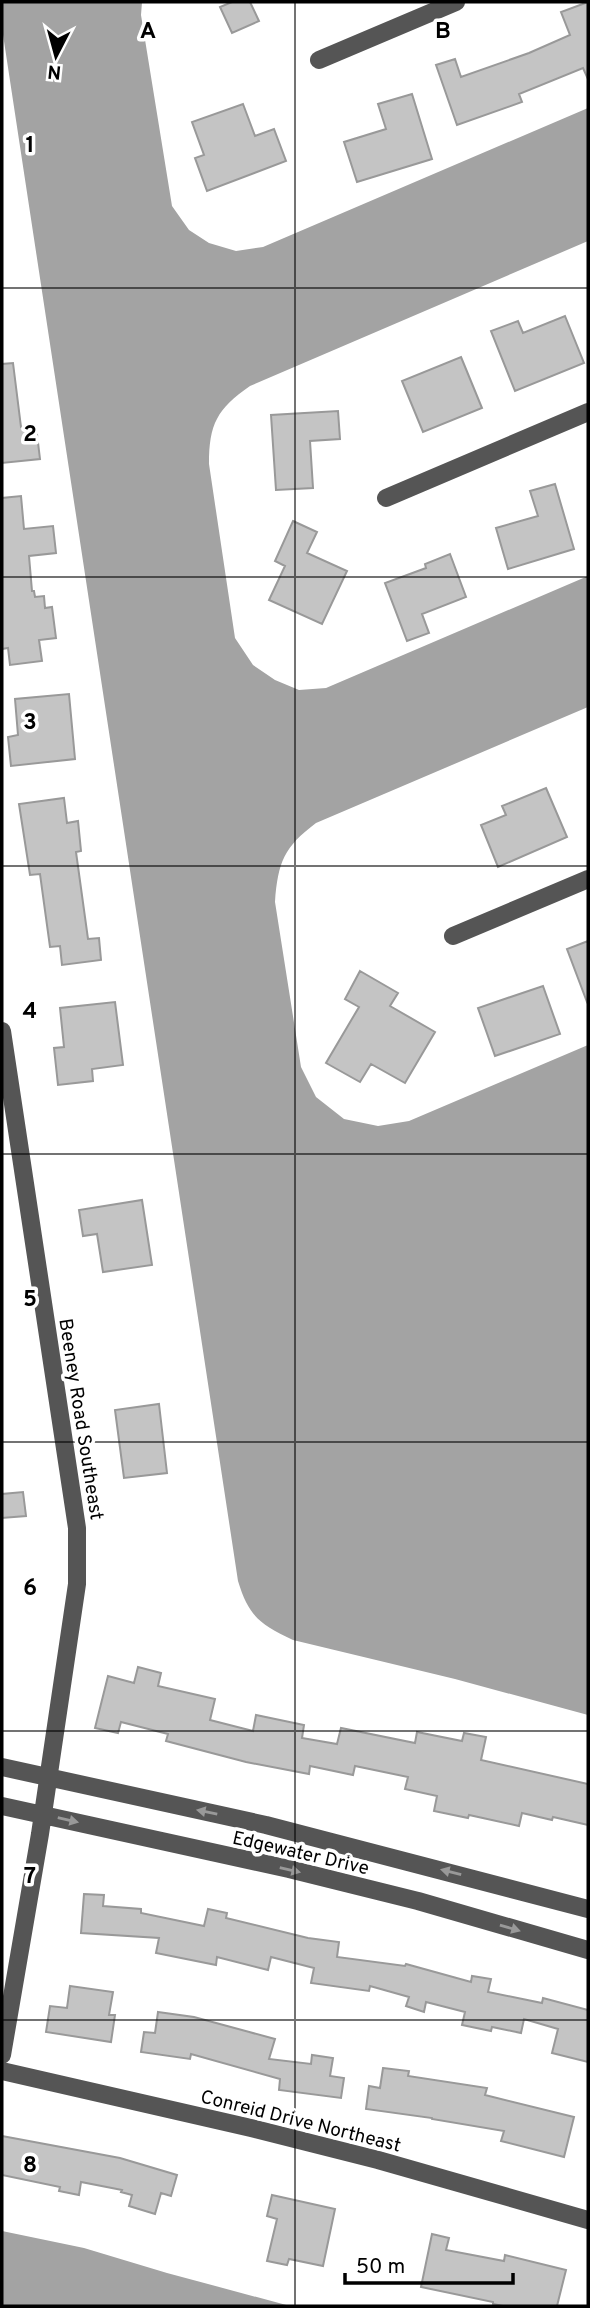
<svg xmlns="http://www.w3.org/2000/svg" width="590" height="2308" font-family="Overpass,sans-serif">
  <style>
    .water { fill: #a3a3a3 }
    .building { fill: #c4c4c4; stroke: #999; stroke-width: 2 }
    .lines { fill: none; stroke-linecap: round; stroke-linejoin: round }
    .minor { stroke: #555; stroke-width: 18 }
    .oneway { fill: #999 }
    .grid { fill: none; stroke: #000; stroke-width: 2; stroke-opacity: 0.55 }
    .labels { text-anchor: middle; stroke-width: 7; stroke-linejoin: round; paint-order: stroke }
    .street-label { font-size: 19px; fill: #000; stroke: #fff }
    .grid-label { font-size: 23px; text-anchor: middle; font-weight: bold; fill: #000; stroke: #fff; stroke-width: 7; stroke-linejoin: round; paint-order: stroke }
  </style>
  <rect width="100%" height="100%" fill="#fff"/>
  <path class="water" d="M2,2H142L141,15L172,206L189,230L209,243L236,251L263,247L588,108V241L250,386C217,409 209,424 209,464L235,638L253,665L275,680L299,690L326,688L588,576V707L316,823C284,847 278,862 275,902L301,1067L316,1097L344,1119L378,1126L409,1121L588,1045V1715L455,1679L293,1640C260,1624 249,1617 238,1581L2,28Z
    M2,2231L84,2248L167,2273L290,2306H2Z"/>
  <path class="building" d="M232,2H250L259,21L232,33L220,7Z
    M588,2V79L583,68L519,94L522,102L457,125L436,65L455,59L461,77L529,53L570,35L561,12Z
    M412,94L432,159L357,182L344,142L386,129L378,104Z
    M243,104L255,136L274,129L286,161L207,191L195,158L204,155L192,122Z
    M565,316L584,363L515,391L491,331L518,321L523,333Z
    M461,357L482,408L423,432L402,381Z
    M13,363L21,427L36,426L40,459L2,463V364Z
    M338,411L340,439L310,441L313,488L276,490L271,415Z
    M555,484L574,549L508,569L496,528L538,516L530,491Z
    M21,496L24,529L53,526L56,553L29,556L32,591H34L35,597L44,596L45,608L52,607L56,638L39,640L42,661L10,665L8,648L2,649V498Z
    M293,521L317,532L307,553L347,571L322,624L269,600L285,566L275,561Z
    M450,554L466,597L422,614L429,633L407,641L385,583L426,568L425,564Z
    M69,694L75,759L11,766L8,737L18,735L15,699Z
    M546,788L567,837L498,867L481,825L506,815L502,806Z
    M64,798L67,823L78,821L81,851L76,852L88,939L99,938L101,960L62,965L60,946L50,947L40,874L30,875L19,804Z
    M588,941V1001L587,1002L567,949Z
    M360,971L398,993L390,1006L435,1032L405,1083L371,1064L360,1082L326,1063L359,1007L345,999Z
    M543,986L560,1034L495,1056L478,1008Z
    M115,1002L123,1065L92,1069L93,1081L58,1085L54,1048L64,1047L60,1008Z
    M142,1200L152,1265L103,1272L97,1234L83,1236L79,1210Z
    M159,1404L167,1473L124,1478L115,1410Z
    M23,1492L26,1516L2,1518V1494Z
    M138,1667L161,1673L158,1686L215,1699L210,1720L253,1731L256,1715L304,1725L302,1738L337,1744L341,1728L415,1743L417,1732L462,1741L464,1733L486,1737L481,1760L588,1784V1825L553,1817L552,1820L522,1813L519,1826L469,1815L468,1818L434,1811L437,1796L405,1789L408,1777L355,1766L353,1775L310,1766L309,1774L246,1762L166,1741L168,1734L121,1722L118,1733L95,1728L108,1676L134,1683Z
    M84,1894L104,1895L103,1906L141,1909V1913L204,1926L208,1909L227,1913L226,1918L308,1938L339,1942L337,1957L405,1966L406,1964L471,1982L472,1976L491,1979L488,1992L542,2003L543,1998L588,2010V2062L552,2053L558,2029L524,2019L521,2033L492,2027L491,2031L462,2025L465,2012L426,2002L424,2012L406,2006L409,1997L370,1986L369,1991L311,1983L314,1968L271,1957L268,1970L217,1957L216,1965L156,1953L159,1938L81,1933Z
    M70,1986L113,1992L109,2015H115L111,2042L46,2032L50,2006L67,2008Z
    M158,2012L194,2017L275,2039L269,2059L311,2064L312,2055L333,2058L330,2076L344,2078L341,2098L279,2090L280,2079L191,2054L190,2059L141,2052L144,2032L155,2033Z
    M383,2068L409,2071L408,2076L487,2088L485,2095L574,2117L564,2157L501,2141L504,2131L432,2119V2118L366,2109L369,2086L380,2088Z
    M2,2136L120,2158L177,2175L171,2196L161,2193L155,2214L129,2206L132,2195L121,2192L122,2190L81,2182L79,2195L59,2191L60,2187L2,2175Z
    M272,2195L335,2209L323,2266L289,2259L287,2265L267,2261L277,2219L267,2216Z
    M432,2234L449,2238L446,2250L504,2261L505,2255L566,2270L557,2306H503L493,2304V2302L421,2287Z"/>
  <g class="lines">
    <path class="minor" d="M319,60L456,2
      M386,498L588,412
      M453,936L588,879
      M2,1031L77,1528V1584L40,1834L2,2055
      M2,1767L266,1825L588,1909
      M2,1806L289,1869L418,1901L588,1950
      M2,2071L251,2128L378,2160L588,2220"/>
  </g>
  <defs><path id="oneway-solid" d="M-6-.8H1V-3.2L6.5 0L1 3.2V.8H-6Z" transform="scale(1.75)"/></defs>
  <g class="oneway">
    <use href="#oneway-solid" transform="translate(207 1812) rotate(-168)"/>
    <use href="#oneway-solid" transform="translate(68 1820) rotate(13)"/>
    <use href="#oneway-solid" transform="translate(290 1870) rotate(13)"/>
    <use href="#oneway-solid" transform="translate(451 1872) rotate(-166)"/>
    <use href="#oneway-solid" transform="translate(510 1928) rotate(16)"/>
  </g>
  <path class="grid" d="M295,2V2306M2,288H588M2,577H588M2,866H588M2,1154H588M2,1442H588M2,1731H588M2,2020H588"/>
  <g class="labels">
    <g class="street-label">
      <text transform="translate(82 1419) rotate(81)" y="7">Beeney Road Southeast</text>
      <text transform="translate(301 1852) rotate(13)" y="7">Edgewater Drive</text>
      <text transform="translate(301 2120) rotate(14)" y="7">Conreid Drive Northeast</text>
    </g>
  </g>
  <g class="grid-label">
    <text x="148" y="38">A</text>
    <text x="443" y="38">B</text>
    <text x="30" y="152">1</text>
    <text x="30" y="441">2</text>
    <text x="30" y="729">3</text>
    <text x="30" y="1018">4</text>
    <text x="30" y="1306">5</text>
    <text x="30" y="1595">6</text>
    <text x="30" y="1883">7</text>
    <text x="30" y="2172">8</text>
  </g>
  <rect width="590" height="2308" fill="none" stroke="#000000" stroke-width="7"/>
  <g transform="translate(56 56) rotate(186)" stroke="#ffffff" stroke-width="5" paint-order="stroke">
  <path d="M0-5L12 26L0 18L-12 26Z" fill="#000000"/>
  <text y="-10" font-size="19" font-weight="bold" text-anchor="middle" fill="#000000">N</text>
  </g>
  <path d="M345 2273v10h168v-10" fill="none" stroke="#000000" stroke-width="3.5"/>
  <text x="356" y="2273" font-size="21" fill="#000000" stroke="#ffffff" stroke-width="5" paint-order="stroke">50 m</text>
</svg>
